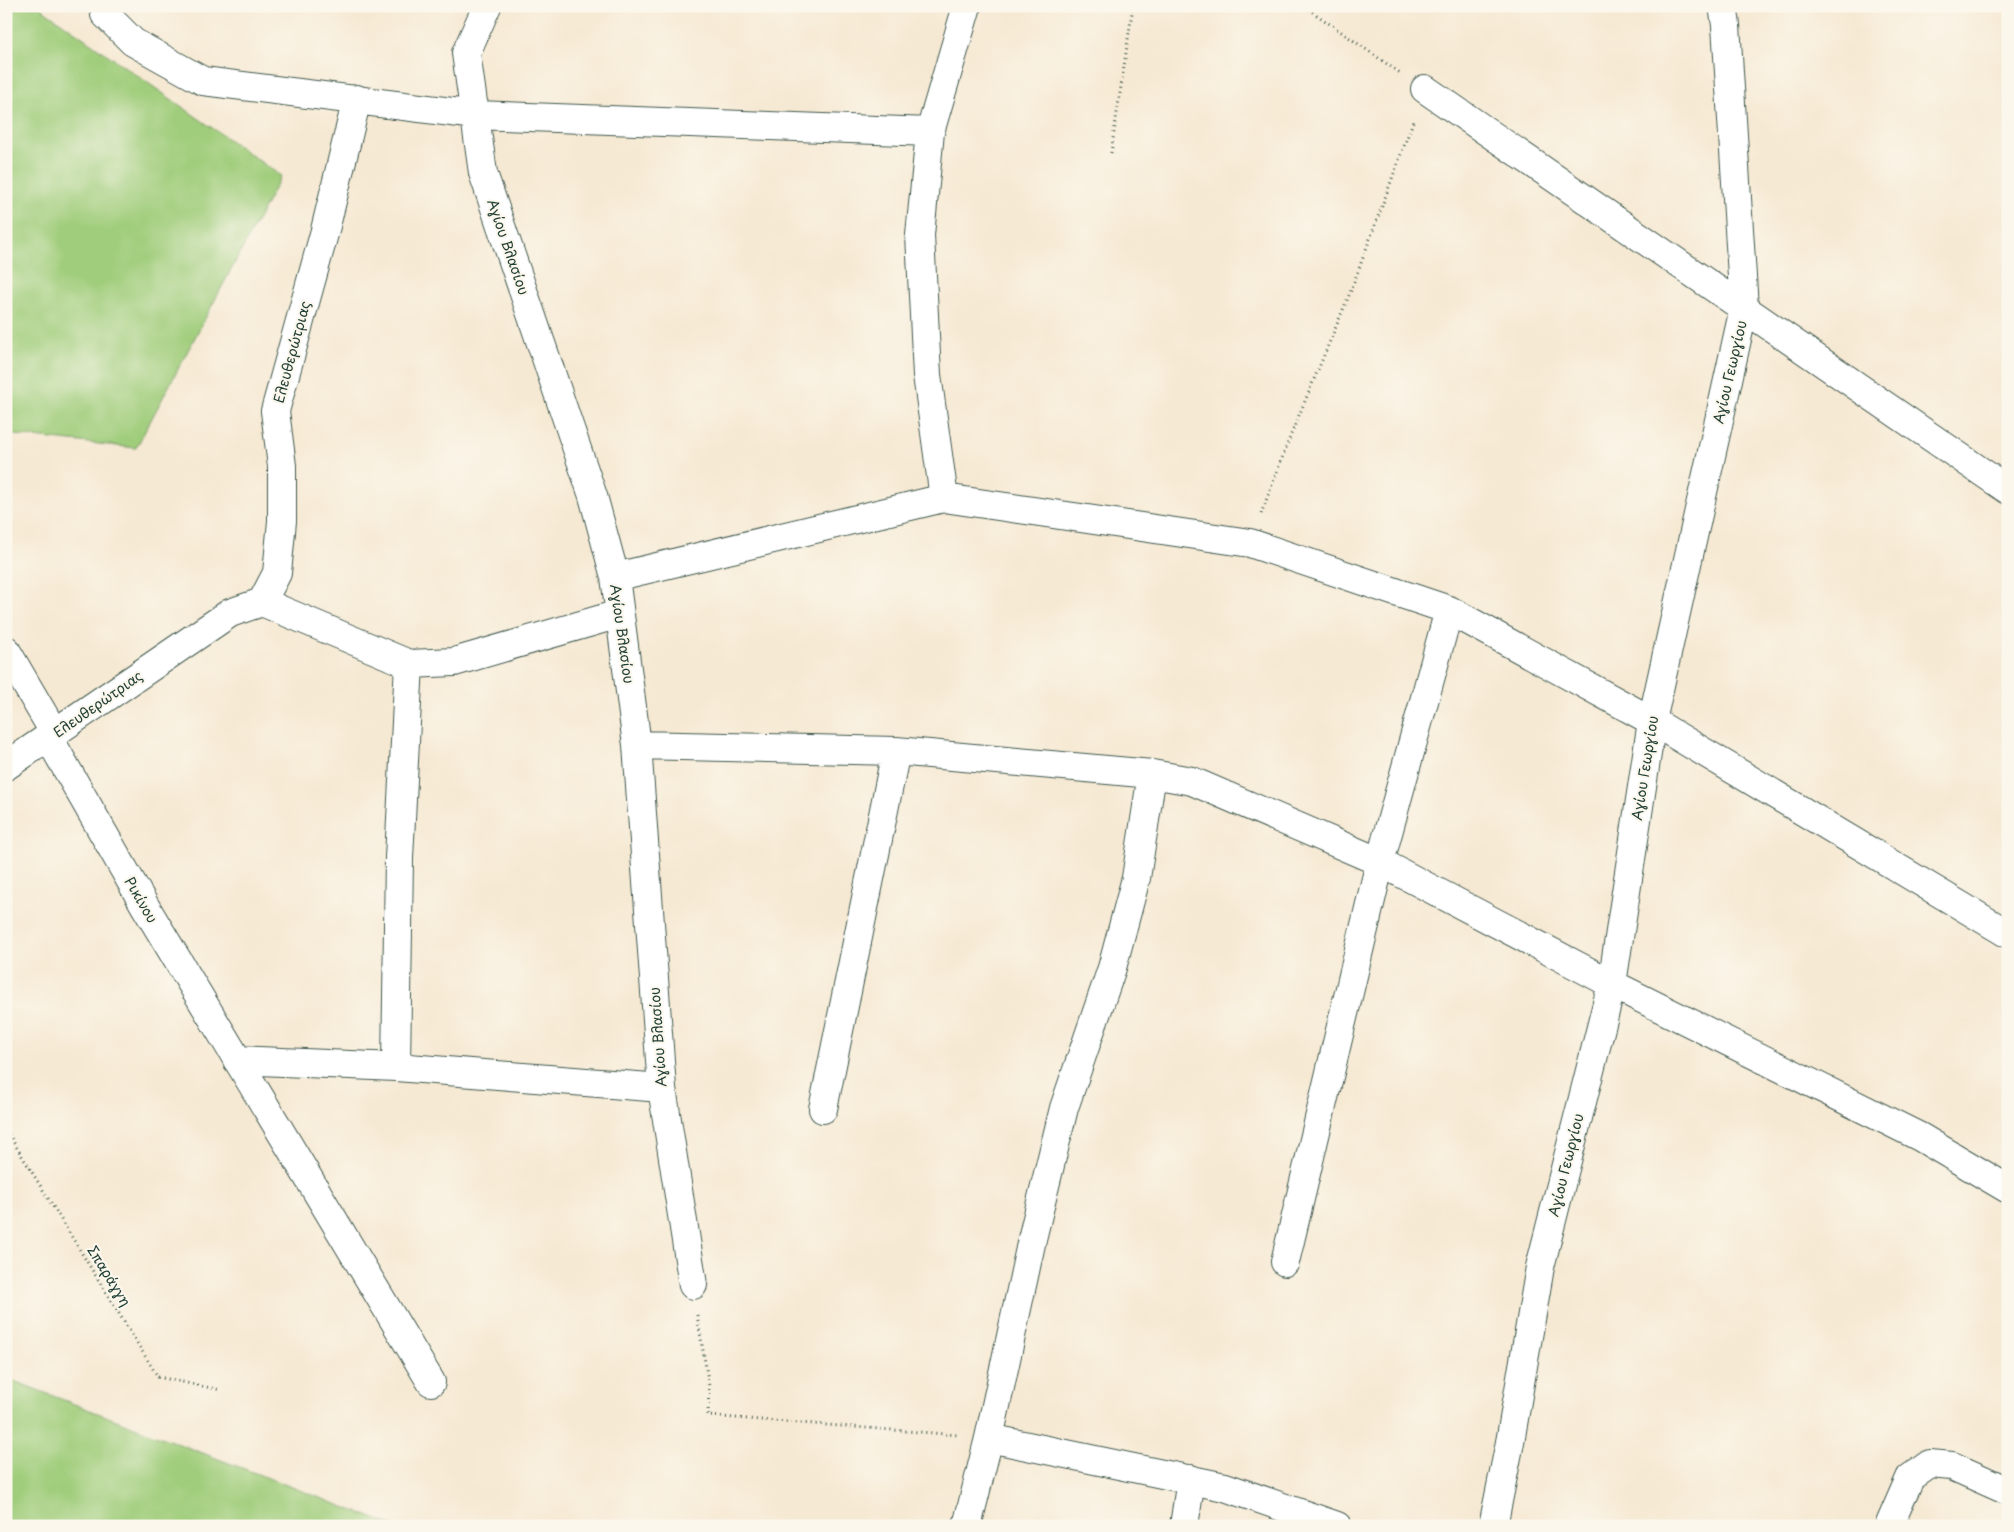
<svg xmlns="http://www.w3.org/2000/svg" width="2014" height="1532" font-family="'Playpen Sans',sans-serif">
  <style>
    .green { fill: #a0cd7b; stroke: #608558 }
    .lines { fill: none; stroke-linecap: round; stroke-linejoin: round }
    .minor-casing { stroke: #3f574c; stroke-width: 30 }
    .path { stroke: #3f574c; stroke-width: 3; stroke-dasharray: 1 4; stroke-linecap: butt }
    .minor { stroke: #fff; stroke-width: 28 }
    .labels { text-anchor: middle; stroke-width: 4; stroke-linejoin: round; paint-order: stroke }
    .street-label { font-size: 14px; fill: #1f3d34; stroke: #fbf7ec }
  </style>
  <rect width="100%" height="100%" fill="#fbf7ec"/>
  <filter id="ink" filterUnits="userSpaceOnUse"><feTurbulence type="fractalNoise" baseFrequency=".02" numOctaves="2"/><feDisplacementMap in="SourceGraphic" scale="10" xChannelSelector="R" yChannelSelector="G"/><feConvolveMatrix kernelMatrix="1 2 1 2 8 2 1 2 1" color-interpolation-filters="sRGB"/></filter>
  <filter id="wash" filterUnits="userSpaceOnUse"><feTurbulence type="fractalNoise" baseFrequency=".0096" numOctaves="4" result="noise"/><feDisplacementMap in="SourceGraphic" scale="20" xChannelSelector="R" yChannelSelector="G"/><feGaussianBlur stdDeviation="1.12" result="paint"/><feColorMatrix in="noise" values="0 0 0 0 0 0 0 0 0 0 0 0 0 0 0 0 0 1.4 0 .05"/><feComposite in="paint" operator="in"/></filter>
  <g filter="url(#wash)">
    <rect width="100%" height="100%" fill="#f6e9d3"/>
    <path class="green" d="M6,6H38L281,176L136,448L6,434Z
      M6,1378L394,1526H6Z"/>
  </g>
  <g filter="url(#ink)">
    <g class="lines">
      <defs>
        <path id="minor" d="M107,6L105,14L133,42L203,81L476,115L930,132
          M487,6L466,53L483,173L593,496L615,577L637,745L662,1088L693,1285
          M1425,89L2008,490
          M944,498L927,375L920,235L930,132L967,6
          M615,577L944,498L1250,543L1449,610L1652,721L2008,934
          M262,602L409,664L454,662L619,614
          M6,650L55,734
          M49,738L145,906L431,1382
          M637,745L896,751L1152,774L1192,781L1380,862L1612,984L1920,1137L2008,1189
          M6,766L230,613L262,602L277,573L282,521V466L275,411L324,234L357,99
          M237,1060L396,1067L662,1088
          M396,1067L399,858L409,664
          M823,1109L896,751
          M1285,1262L1380,862L1449,610
          M989,1438L1225,1487L1337,1526
          M967,1526L989,1438L1032,1239L1064,1108L1112,968L1136,878L1152,774
          M1184,1526L1191,1479
          M1493,1526L1510,1442L1540,1267L1612,984L1652,721L1744,308L1726,25L1723,6
          M1889,1526L1910,1478L1930,1464L1952,1466L2008,1491"/>
      </defs>
      <use href="#minor" class="minor-casing"/>
      <path class="path" d="M1304,6L1400,73
        M1111,153L1133,6
        M1261,514L1290,437L1350,293L1414,119
        M6,1130L158,1377L221,1390
        M697,1315L709,1386L708,1416L959,1435"/>
      <use href="#minor" class="minor"/>
    </g>
  </g>
  <g class="labels">
    <g class="street-label">
      <text transform="translate(508 247) rotate(71)" y="5">Αγίου Βλασίου</text>
      <text transform="translate(292 352) rotate(-75)" y="5">Ελευθερώτριας</text>
      <text transform="translate(1730 372) rotate(-77)" y="5">Αγίου Γεωργίου</text>
      <text transform="translate(622 634) rotate(82)" y="5">Αγίου Βλασίου</text>
      <text transform="translate(98 704) rotate(-35)" y="5">Ελευθερώτριας</text>
      <text transform="translate(1645 768) rotate(-81)" y="5">Αγίου Γεωργίου</text>
      <text transform="translate(141 900) rotate(60)" y="5">Ρικίνου</text>
      <text transform="translate(658 1037) rotate(-94)" y="5">Αγίου Βλασίου</text>
      <text transform="translate(1566 1165) rotate(-76)" y="5">Αγίου Γεωργίου</text>
      <text transform="translate(109 1276) rotate(58)" y="5">Σπαράγγη</text>
    </g>
  </g>
  <rect width="2014" height="1532" fill="none" stroke="#fbf7ec" stroke-width="25"/>
</svg>
